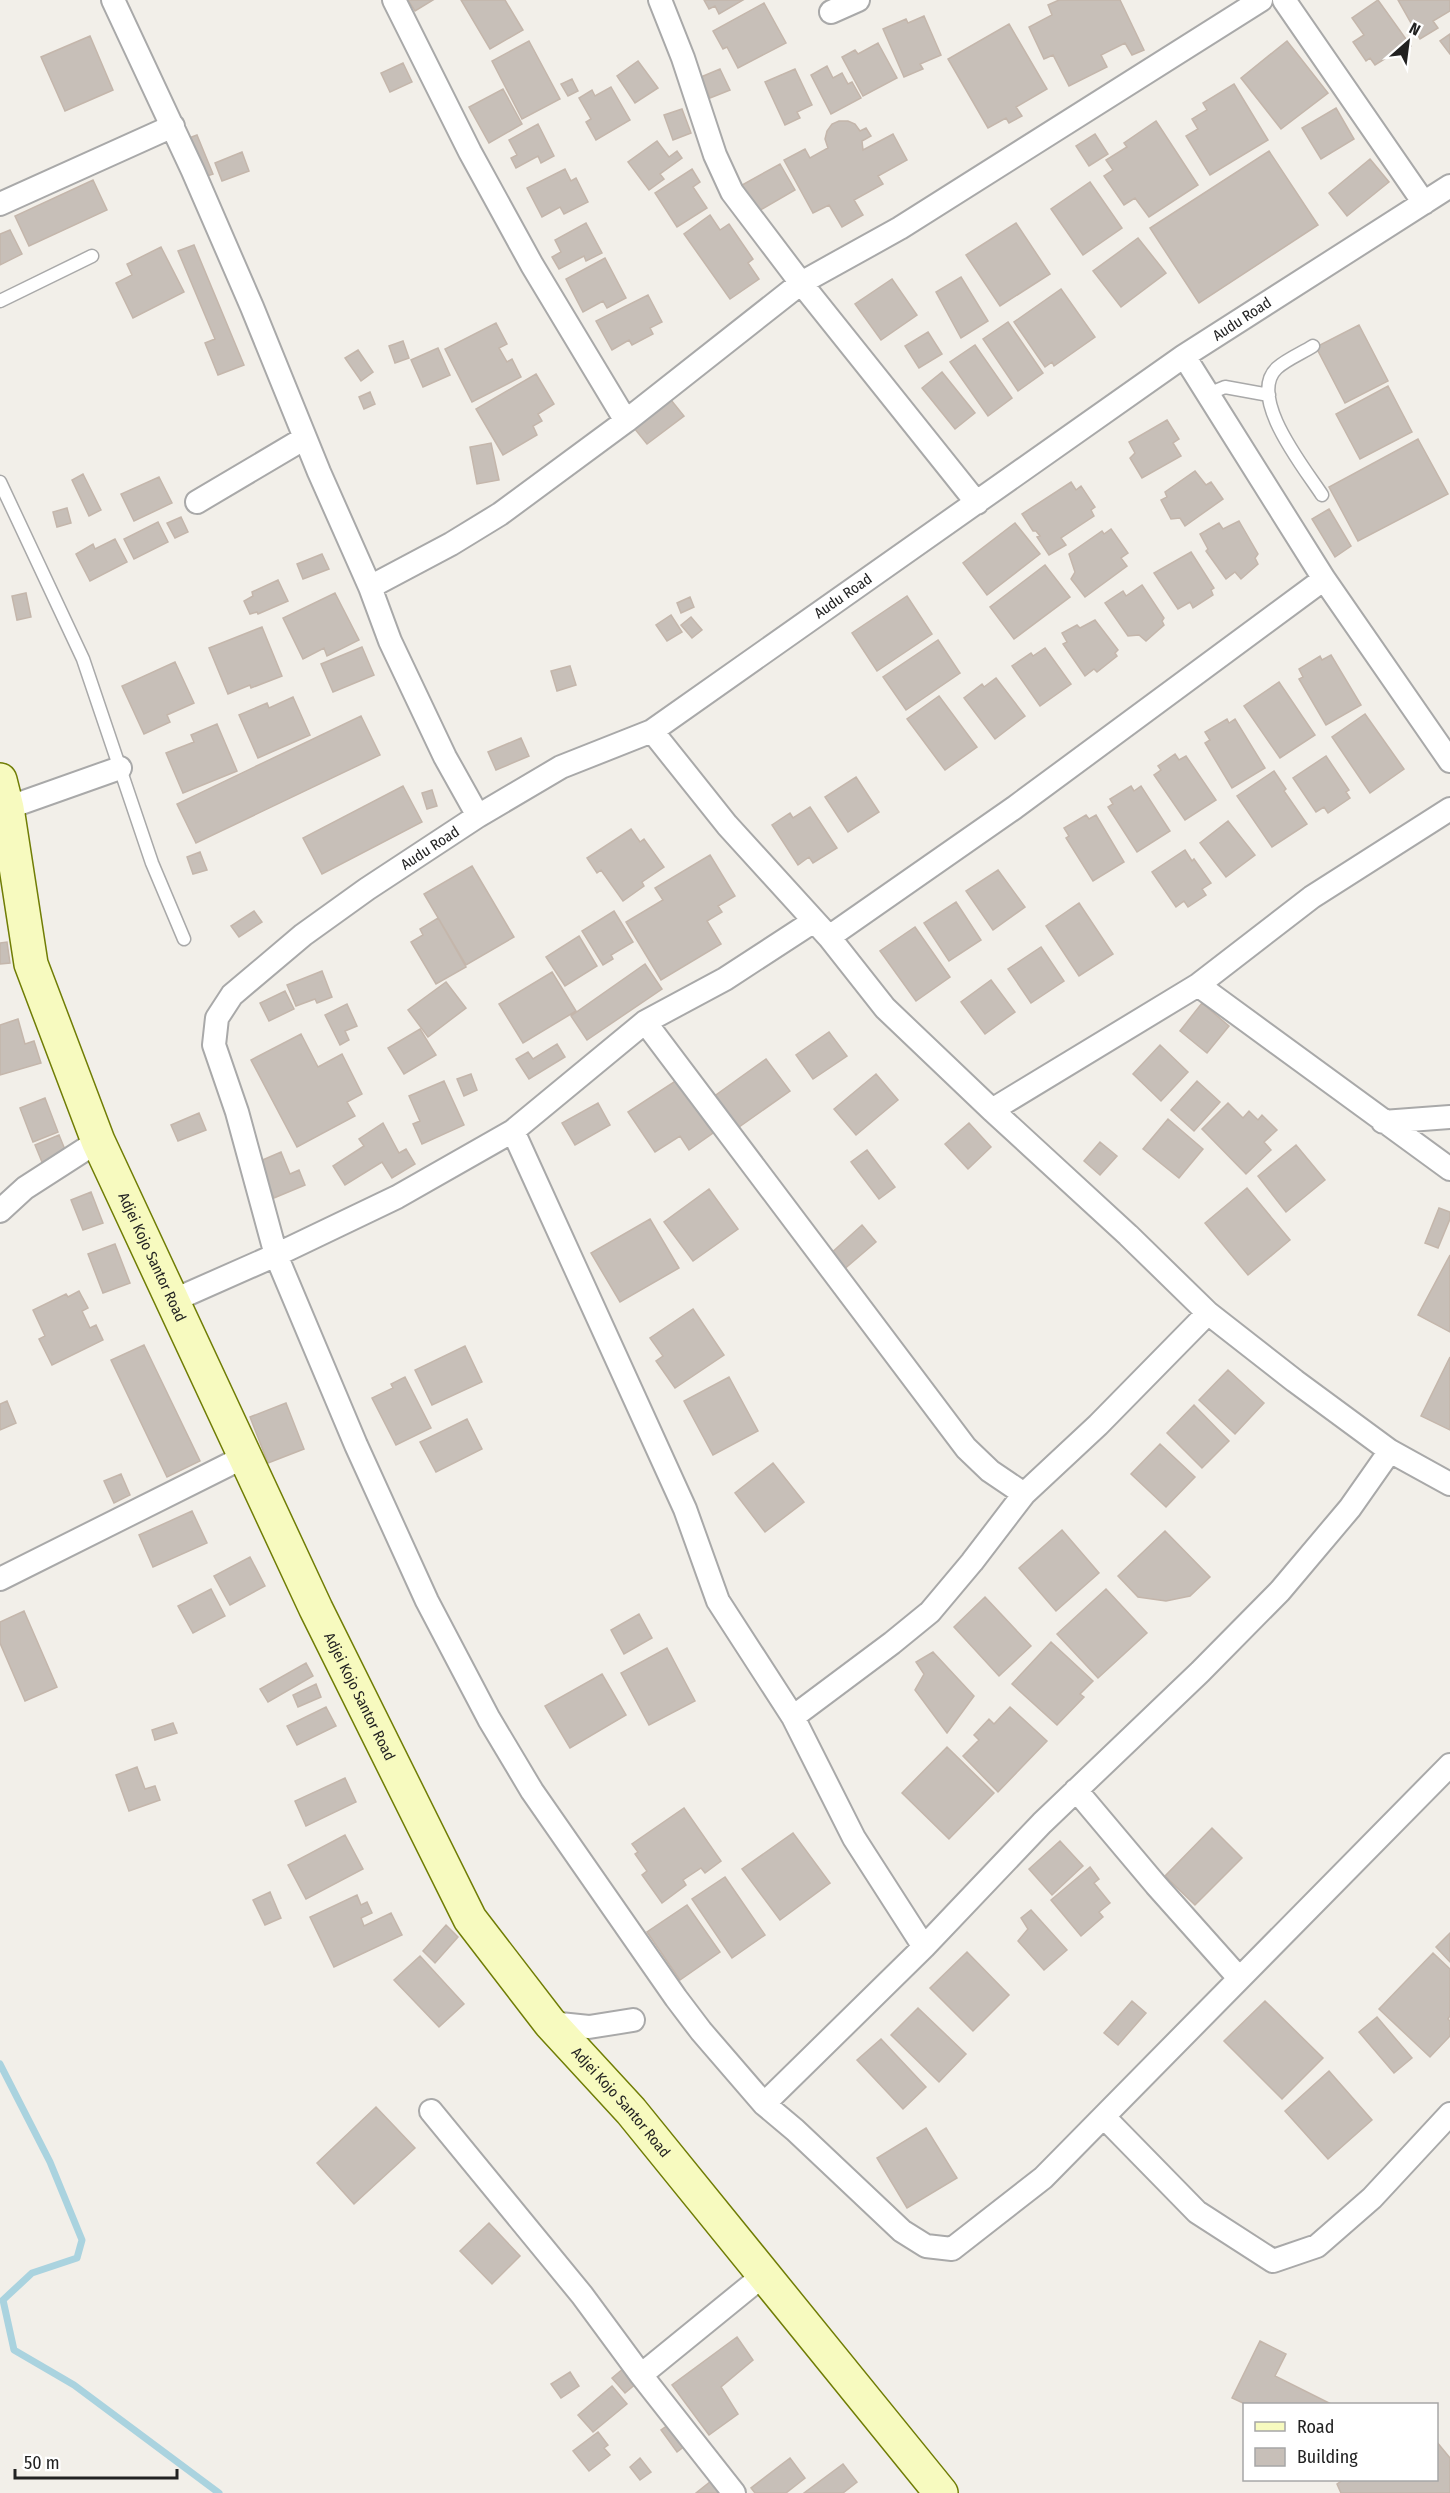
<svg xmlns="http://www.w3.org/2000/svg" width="1450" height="2493" font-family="'Fira Sans Condensed',sans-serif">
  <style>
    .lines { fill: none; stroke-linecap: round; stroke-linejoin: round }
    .stream { stroke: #aad3df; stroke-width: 7 }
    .building { fill: #c7bfb8; stroke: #c4b6ab; stroke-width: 1.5 }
    .lane-casing { stroke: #a9a9a9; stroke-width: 15 }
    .street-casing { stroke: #a9a9a9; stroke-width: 26 }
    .secondary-casing { stroke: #707d05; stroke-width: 36 }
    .lane { stroke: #fff; stroke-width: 12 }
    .street { stroke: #fff; stroke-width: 22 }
    .secondary { stroke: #f7fabf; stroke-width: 33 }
    .labels { text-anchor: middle; stroke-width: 4.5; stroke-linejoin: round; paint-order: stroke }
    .street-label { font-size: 15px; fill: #222; stroke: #fff }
  </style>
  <rect width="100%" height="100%" fill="#f2efe9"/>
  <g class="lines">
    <path class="stream" d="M0,2064L50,2162L82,2240L77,2258L32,2273L3,2300L14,2350L74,2385L219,2493"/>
  </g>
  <path class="building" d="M408,0H433L415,11Z
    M461,0H505L523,30L490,49Z
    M704,0H743L719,14L715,6L709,9Z
    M1059,0H1120L1144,50L1132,55L1125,43L1101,55L1107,67L1069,86L1053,55L1044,59L1029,27L1052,15L1048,5Z
    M1378,0L1411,46L1396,56L1394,53L1375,65L1370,58L1366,61L1353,42L1364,35L1352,18Z
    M1398,0H1450V11L1433,21L1438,28L1420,39Z
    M764,3L786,43L738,68L727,47L723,49L713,31Z
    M924,16L941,55L920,64L923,69L904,77L883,29L906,19L908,23Z
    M1009,24L1047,89L1016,107L1022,116L1009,123L1006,118L988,128L948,59Z
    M1450,34V54L1440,41Z
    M90,36L113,90L65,111L41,57Z
    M529,41L560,99L522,119L492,61Z
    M1287,41L1328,93L1281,129L1241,78Z
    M878,43L897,78L863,96L842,57L855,50L858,54Z
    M638,61L658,88L635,103L617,76Z
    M403,63L412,82L390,92L381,73Z
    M827,66L833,78L842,73L848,84L852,82L861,98L831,114L811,75Z
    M720,69L730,90L710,98L701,77Z
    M795,69L812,105L797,112L800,118L785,125L765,82Z
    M572,79L578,91L568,96L561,84Z
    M1234,84L1268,140L1210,175L1186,136L1198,129L1192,119L1207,110L1203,103Z
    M611,87L630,120L596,140L586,122L591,119L579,98L592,90L595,96Z
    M503,89L522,124L489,143L469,107Z
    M1336,108L1354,139L1321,159L1302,128Z
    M682,109L691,133L673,140L664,115Z
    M839,121H848L855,124L860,131L866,128L871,136L862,141L863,150L893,134L907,160L878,176L883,184L854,200L863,215L842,227L829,205L813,213L784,160L805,149L810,158L828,148L825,139L827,131L832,124Z
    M1156,121L1198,185L1149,217L1135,198L1124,205L1104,176L1113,170L1106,160L1127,147L1124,143Z
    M538,124L554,156L541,163L538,156L516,168L511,158L517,155L509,140Z
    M1095,134L1108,154L1089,166L1076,146Z
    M197,135L213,174L204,177L189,138Z
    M657,141L669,157L677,151L682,158L660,174L664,179L649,190L628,162Z
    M1269,151L1318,225L1199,303L1150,228Z
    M242,152L249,171L222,181L215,163Z
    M1370,159L1389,182L1347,216L1329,193Z
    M780,164L795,190L757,212L742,185Z
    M565,169L571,181L576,178L588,202L564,214L560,207L542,217L527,188Z
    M692,169L700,182L693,187L707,208L677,227L655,193Z
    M93,180L107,210L29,246L15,216Z
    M1090,182L1122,228L1083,255L1051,209Z
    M710,215L720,230L729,224L753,259L748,263L759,279L730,299L684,234Z
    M586,223L602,253L586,261L584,256L559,269L552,257L561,252L555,240Z
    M1016,223L1050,274L1000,306L966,255Z
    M10,230L22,254L0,265V234Z
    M1138,238L1166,273L1121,307L1093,271Z
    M194,245L244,365L218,375L205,343L215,339L178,251Z
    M161,247L184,292L133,318L116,283L132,275L127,264Z
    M605,258L626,298L607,308L603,301L583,312L566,279Z
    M961,277L988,321L961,338L936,292Z
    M892,279L917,315L881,340L855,304Z
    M1061,289L1095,337L1054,366L1052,362L1045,367L1014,322Z
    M648,295L662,322L650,328L653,334L632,345L629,340L612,350L596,321Z
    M1008,322L1043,373L1018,391L983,339Z
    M496,323L507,344L499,348L507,362L512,359L521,377L472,402L445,349Z
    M1359,325L1388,381L1345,403L1316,347Z
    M928,332L942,354L919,368L905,346Z
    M403,341L409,358L395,363L389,346Z
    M975,345L1012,398L988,416L950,362Z
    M438,348L450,375L423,387L411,360Z
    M358,350L373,372L361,381L345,358Z
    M942,372L975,413L955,429L922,388Z
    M536,374L554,404L538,414L542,421L533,426L537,435L503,455L476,409Z
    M1388,386L1412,432L1360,459L1336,414Z
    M370,392L375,404L364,409L359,397Z
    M671,400L684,416L647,444L634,428Z
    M1167,420L1179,439L1173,443L1181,456L1142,478L1130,458L1135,453L1129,442Z
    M1418,439L1448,494L1358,541L1329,487Z
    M491,443L499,480L477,484L470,447Z
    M1195,471L1206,485L1211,482L1223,499L1185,526L1180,518L1171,519L1161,500L1167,497L1165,492Z
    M83,474L101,510L89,516L72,480Z
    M159,477L172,503L134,521L121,494Z
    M1071,482L1076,490L1081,486L1095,507L1091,510L1094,516L1061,538L1066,545L1049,555L1037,537L1040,536L1036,531H1033L1022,514Z
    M67,508L71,523L57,527L53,512Z
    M1329,509L1351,546L1335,557L1312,519Z
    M181,517L188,532L175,538L167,523Z
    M1239,521L1258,554L1255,558L1258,564L1241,579L1235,572L1226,579L1206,551L1208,549L1200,534L1219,523L1223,529Z
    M158,522L168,542L134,559L124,539Z
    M1015,523L1040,554L987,595L963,563Z
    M1111,529L1128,553L1121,558L1127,566L1085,597L1071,579L1075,572L1069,554L1102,531L1104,534Z
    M115,539L127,562L90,581L76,554L93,544L95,549Z
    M1191,552L1214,588L1211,590L1213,595L1193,608L1190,602L1178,609L1154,573Z
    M322,554L329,569L303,579L297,564Z
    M1045,565L1070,597L1014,639L990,607Z
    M278,580L288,601L258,614L257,612L250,614L244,601L253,596L252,592Z
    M1142,585L1164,618L1162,621L1164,625L1146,641L1139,635L1128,636L1105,603L1123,591L1126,596Z
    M26,593L31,617L17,620L12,596Z
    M335,593L359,640L327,656L324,648L303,659L283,618Z
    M907,596L932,634L877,671L852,633Z
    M690,597L694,607L681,613L677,603Z
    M671,615L682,632L667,641L656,625Z
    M691,617L702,630L692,638L681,625Z
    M1095,620L1118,650L1115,653L1117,656L1097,672L1094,669L1085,676L1063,644L1067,642L1062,633L1077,625L1080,628Z
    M262,627L282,676L251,688L250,685L228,694L209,648Z
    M938,640L960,673L906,710L883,677Z
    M362,647L374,675L333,692L321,664Z
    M1045,648L1071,684L1040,706L1012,666L1031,653L1033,656Z
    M1331,655L1361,705L1326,725L1299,679L1303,677L1299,669L1320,656L1322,660Z
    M175,662L194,703L167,715L170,722L144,734L122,686Z
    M570,666L576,685L557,691L551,671Z
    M996,678L1025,716L995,739L964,698L982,684L984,687Z
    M1279,682L1315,735L1280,758L1244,706Z
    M939,696L977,747L945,770L907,719Z
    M293,697L310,735L258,758L239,715L267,703L269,708Z
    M1365,714L1404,769L1370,793L1332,737Z
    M361,716L380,755L196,843L177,804Z
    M1227,719L1229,723L1235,719L1265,768L1232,788L1205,743L1210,740L1205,732Z
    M217,724L237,771L183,793L166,753L194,742L191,735Z
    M521,738L529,756L496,770L488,752Z
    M1175,754L1179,760L1186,756L1216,800L1185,820L1154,775L1161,770L1158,766Z
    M1326,756L1349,790L1346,792L1350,798L1328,813L1324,807L1316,812L1293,778Z
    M1274,771L1286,789L1284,791L1307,824L1272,847L1237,796Z
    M856,777L879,812L848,832L825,797Z
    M403,786L422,822L322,874L303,838Z
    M1131,786L1134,791L1141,786L1170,831L1137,852L1108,807L1113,804L1110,799Z
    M432,790L437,806L427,809L422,793Z
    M810,807L837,848L813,863L809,857L798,865L772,825L790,813L793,818Z
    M1086,815L1089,819L1096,815L1124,862L1093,881L1066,838L1069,836L1064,828Z
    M1228,821L1255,855L1226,877L1200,843Z
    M631,829L640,842L644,839L664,867L642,882L644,886L623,901L601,870L597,873L587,858Z
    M1185,850L1192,861L1194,859L1211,883L1202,889L1206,895L1188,907L1184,901L1176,907L1152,872Z
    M200,852L207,870L193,874L187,857Z
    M710,855L735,896L718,906L722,912L707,921L721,944L661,980L626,922L663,900L655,888Z
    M472,866L514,937L466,965L424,894Z
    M998,870L1025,907L993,930L966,891Z
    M956,902L981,940L949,961L924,923Z
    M1079,903L1113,954L1079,976L1046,926Z
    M254,911L262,922L239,937L231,926Z
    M614,911L633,942L611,955L613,959L603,965L582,931Z
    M438,918L466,967L436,984L411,942L423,935L420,929Z
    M915,927L950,977L916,1001L880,951Z
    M579,936L597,966L565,986L546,957Z
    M7,942L10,963L0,964V943Z
    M1041,947L1064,981L1031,1003L1008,969Z
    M645,964L662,989L587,1040L571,1016Z
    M322,971L332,997L317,1003L315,999L296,1006L287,985Z
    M552,972L576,1011L523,1043L499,1004Z
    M991,980L1015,1012L985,1034L961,1002Z
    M446,982L466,1008L428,1037L408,1010Z
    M285,991L294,1009L269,1021L260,1003Z
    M1202,1003L1229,1026L1207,1053L1180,1031Z
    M347,1004L357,1026L345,1031L349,1040L340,1045L325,1015Z
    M18,1019L25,1044L34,1041L41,1063L0,1075V1025Z
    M420,1029L436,1055L404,1074L388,1048Z
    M829,1032L847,1056L813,1079L796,1055Z
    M301,1034L318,1067L342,1054L362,1094L347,1102L355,1116L297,1147L251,1060Z
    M557,1044L565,1057L529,1079L516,1059L528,1052L533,1059Z
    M1160,1045L1188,1072L1161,1101L1133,1074Z
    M766,1059L790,1091L732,1132L709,1100Z
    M471,1074L477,1090L464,1096L457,1079Z
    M876,1074L898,1100L856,1135L834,1109Z
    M677,1080L713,1133L689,1150L680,1136L655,1152L628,1112Z
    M444,1081L464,1125L422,1144L413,1124L420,1121L409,1096Z
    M1197,1081L1220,1102L1194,1131L1171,1110Z
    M45,1098L58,1132L33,1142L20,1108Z
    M598,1103L610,1125L575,1145L562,1123Z
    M1228,1103L1243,1118L1249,1111L1258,1120L1262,1115L1277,1130L1264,1142L1271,1150L1246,1174L1202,1129Z
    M199,1113L206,1130L178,1141L171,1125Z
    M1168,1119L1203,1149L1179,1178L1143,1149Z
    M383,1123L399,1153L406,1149L415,1164L392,1178L382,1162L345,1185L333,1166L364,1146L359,1139Z
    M969,1123L991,1147L968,1169L945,1144Z
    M59,1135L66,1152L42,1162L35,1145Z
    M1100,1142L1117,1156L1100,1175L1084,1161Z
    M1296,1145L1325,1180L1286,1212L1258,1176Z
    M867,1150L895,1187L879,1199L851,1162Z
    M281,1152L290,1174L299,1170L305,1185L274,1198L258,1162Z
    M1247,1188L1290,1240L1248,1275L1205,1223Z
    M709,1189L738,1229L693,1261L664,1222Z
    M91,1192L103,1223L83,1230L71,1200Z
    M1439,1208L1450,1212V1219L1438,1248L1425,1243Z
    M650,1219L679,1268L620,1302L591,1253Z
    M862,1225L876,1242L842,1271L829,1255Z
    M115,1244L130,1283L103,1293L88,1254Z
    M1450,1255V1332L1418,1315Z
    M79,1291L88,1308L82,1311L90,1328L96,1325L103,1340L52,1365L39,1339L45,1336L33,1310L66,1294L68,1297Z
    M693,1309L724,1355L675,1388L656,1361L663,1356L650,1338Z
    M144,1345L200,1461L167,1477L111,1360Z
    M465,1346L482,1382L432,1405L415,1370Z
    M1450,1357V1430L1421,1416Z
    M1228,1370L1264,1403L1235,1434L1199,1400Z
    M405,1377L431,1428L396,1445L372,1398L393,1388L391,1384Z
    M729,1377L758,1431L713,1455L684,1401Z
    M7,1401L16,1423L0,1430V1404Z
    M286,1403L304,1449L268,1463L250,1417Z
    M1194,1405L1229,1441L1202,1468L1167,1433Z
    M467,1419L482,1449L436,1472L420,1442Z
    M1160,1444L1195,1477L1166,1507L1131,1474Z
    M773,1463L804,1502L765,1532L735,1493Z
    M121,1474L130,1495L114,1503L104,1481Z
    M192,1511L207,1543L153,1567L139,1535Z
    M1062,1530L1099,1573L1056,1611L1019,1568Z
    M1165,1531L1210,1577L1190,1596L1166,1601L1138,1597L1118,1576Z
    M250,1557L265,1586L230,1605L214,1576Z
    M211,1589L225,1616L193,1633L178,1606Z
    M1106,1589L1147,1633L1098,1678L1057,1634Z
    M985,1597L1031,1646L999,1676L954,1627Z
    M24,1611L57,1687L25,1701L0,1643V1622Z
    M639,1614L652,1638L624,1654L611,1630Z
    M1051,1642L1093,1681L1080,1694L1084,1697L1057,1725L1012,1684Z
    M667,1648L695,1701L649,1725L621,1673Z
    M933,1652L974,1696L947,1733L915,1690L924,1674L916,1662Z
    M306,1663L313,1676L268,1702L260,1689Z
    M602,1674L626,1715L570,1748L545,1706Z
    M316,1684L321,1697L298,1707L293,1695Z
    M326,1707L336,1726L297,1745L287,1726Z
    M1010,1707L1047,1741L998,1792L963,1756L979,1740L974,1735L989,1719L994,1724Z
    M173,1723L177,1733L155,1740L152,1730Z
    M947,1747L994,1793L949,1839L902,1793Z
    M137,1767L145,1789L155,1786L160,1800L129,1811L116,1775Z
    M345,1778L356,1802L306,1826L295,1801Z
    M684,1808L721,1861L705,1873L701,1868L683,1880L686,1885L662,1903L642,1875L647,1871L635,1854L638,1852L632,1844Z
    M1212,1828L1242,1858L1195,1905L1165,1876Z
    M793,1833L830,1883L780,1920L742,1869Z
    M345,1835L363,1869L306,1899L288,1865Z
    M1060,1841L1083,1866L1052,1895L1029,1869Z
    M1090,1867L1099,1879L1094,1883L1110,1903L1099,1912L1103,1917L1081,1936L1051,1900Z
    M725,1877L765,1935L732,1958L692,1899Z
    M270,1892L281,1918L265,1925L253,1900Z
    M357,1895L361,1905L367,1902L372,1913L361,1918L364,1926L391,1913L402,1935L334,1967L310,1917Z
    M687,1905L720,1952L680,1980L647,1932Z
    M1031,1910L1067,1950L1044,1970L1018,1941L1028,1929L1021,1918Z
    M446,1925L458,1937L435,1963L423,1951Z
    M1450,1933V1962L1436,1947Z
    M967,1952L1009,1995L973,2031L930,1988Z
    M1433,1953L1450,1969V2016L1448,2019L1450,2021V2036L1430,2057L1379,2009Z
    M420,1956L464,2004L439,2027L394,1980Z
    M1132,2001L1146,2013L1118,2045L1104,2033Z
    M1265,2001L1323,2058L1282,2099L1224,2041Z
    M918,2008L966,2054L939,2082L891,2035Z
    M1377,2017L1412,2058L1394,2073L1359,2032Z
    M881,2039L926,2087L903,2109L857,2060Z
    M1329,2071L1372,2120L1328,2159L1285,2111Z
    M376,2107L415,2148L354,2204L317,2163Z
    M926,2128L957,2178L907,2208L877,2158Z
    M489,2223L520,2256L492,2284L460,2251Z
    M737,2337L753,2360L721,2387L738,2414L709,2435L672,2385Z
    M1260,2341L1286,2354L1275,2376L1331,2404H1245L1232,2398Z
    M624,2368L637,2383L625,2393L612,2378Z
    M570,2372L579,2386L561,2398L551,2384Z
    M612,2386L627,2404L593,2432L578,2415Z
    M674,2421L690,2442L677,2452L661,2430Z
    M598,2432L608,2445L604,2448L610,2455L589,2471L573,2451Z
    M1436,2441L1450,2458V2493H1341L1337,2484L1343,2480H1436Z
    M640,2458L651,2472L640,2480L630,2467Z
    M790,2458L805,2478L786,2493H755L751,2488Z
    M843,2464L857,2482L843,2493H804Z
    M711,2481L720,2493H696Z"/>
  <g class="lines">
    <defs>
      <path id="lane" d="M0,301L92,256
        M1313,346C1302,353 1287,359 1277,368C1246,397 1306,470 1322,495
        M1208,394L1225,387L1269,395
        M0,482L83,659L152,863L184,939"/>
      <path id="street" d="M113,0L193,171L252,307L319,472L370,587L390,641L445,757L478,816
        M394,0L470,152L532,265L626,421
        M660,0L683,58L715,155L732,192L801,283L977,503
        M1284,0L1424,203
        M831,12L858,0
        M1450,186L1184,356L652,731L561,767L478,816L367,889L303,935L232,995L217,1018L214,1045L237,1112L276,1255L356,1445L427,1601L489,1719L532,1791L676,1998L701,2031L764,2104L795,2130L902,2231L926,2246L952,2249L1043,2178L1450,1765
        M0,204L173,126
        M1184,356L1324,579L1450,761
        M197,502L305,438
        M370,587L451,544L500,514L626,421L801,283L900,228L1261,0
        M652,731L727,825L829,937L885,1008L992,1110L1128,1235L1208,1313L1295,1381L1390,1451L1450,1484
        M7,808L120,768
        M829,937L1014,808L1324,579
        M1198,985L1450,1169
        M645,1022L966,1448L990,1471L1024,1494
        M992,1110L1198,985L1312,897L1450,809
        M1383,1122L1450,1117
        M513,1131L685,1509L718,1601L793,1717L854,1838L924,1947
        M0,1211L25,1188L98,1141
        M172,1301L276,1255L397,1197L513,1131L645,1022L725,979L814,921
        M0,1579L244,1457
        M793,1717L892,1643L930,1612L972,1562L1024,1494L1098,1425L1208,1313
        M1076,1790L1156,1885L1239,1978
        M550,2023L589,2027L633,2020
        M764,2104L924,1947L1042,1823L1200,1672L1280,1591L1350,1508L1390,1451
        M431,2111L582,2295L641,2375L734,2493
        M1104,2117L1197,2212L1273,2261L1317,2246L1372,2198L1450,2114
        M641,2375L765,2274"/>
      <g id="secondary">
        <path id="s1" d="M0,780L7,808L31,964L98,1141L316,1609L470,1919L550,2023L631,2111L941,2493"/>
      </g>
    </defs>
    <use href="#lane" class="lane-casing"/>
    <use href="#street" class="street-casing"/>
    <use href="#secondary" class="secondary-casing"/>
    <use href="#lane" class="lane"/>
    <use href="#street" class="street"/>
    <use href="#secondary" class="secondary"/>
  </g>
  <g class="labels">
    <g class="street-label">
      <text transform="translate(1242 319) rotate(-33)" y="5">Audu Road</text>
      <text transform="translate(843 596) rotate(-35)" y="5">Audu Road</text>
      <text transform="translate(430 848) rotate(-33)" y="5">Audu Road</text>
      <text dy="5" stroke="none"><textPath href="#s1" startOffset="504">Adjei Kojo Santor Road</textPath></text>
      <text dy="5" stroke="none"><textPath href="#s1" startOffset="990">Adjei Kojo Santor Road</textPath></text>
      <text dy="5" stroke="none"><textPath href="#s1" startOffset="1476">Adjei Kojo Santor Road</textPath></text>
    </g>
  </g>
  <rect x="1243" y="2403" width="195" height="78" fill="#ffffff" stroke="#a7a7a7" stroke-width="1.5"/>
  <rect x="1255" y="2422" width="30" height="9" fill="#f7fabf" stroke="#a7a7a7" stroke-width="1.5"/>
  <text x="1297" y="2433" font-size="18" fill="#222222">Road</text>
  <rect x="1255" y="2448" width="30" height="18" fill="#c7bfb8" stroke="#a7a7a7" stroke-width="1.5"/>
  <text x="1297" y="2463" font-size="18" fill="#222222">Building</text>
  <g transform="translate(1408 42) rotate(28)" stroke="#ffffff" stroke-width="4.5" paint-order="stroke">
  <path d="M0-4.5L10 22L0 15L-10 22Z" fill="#222222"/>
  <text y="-9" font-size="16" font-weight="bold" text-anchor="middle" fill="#222222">N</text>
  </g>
  <path d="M15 2469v9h162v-9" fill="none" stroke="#222222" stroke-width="3"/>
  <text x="24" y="2469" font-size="18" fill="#222222" stroke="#ffffff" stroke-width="4.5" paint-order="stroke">50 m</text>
</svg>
